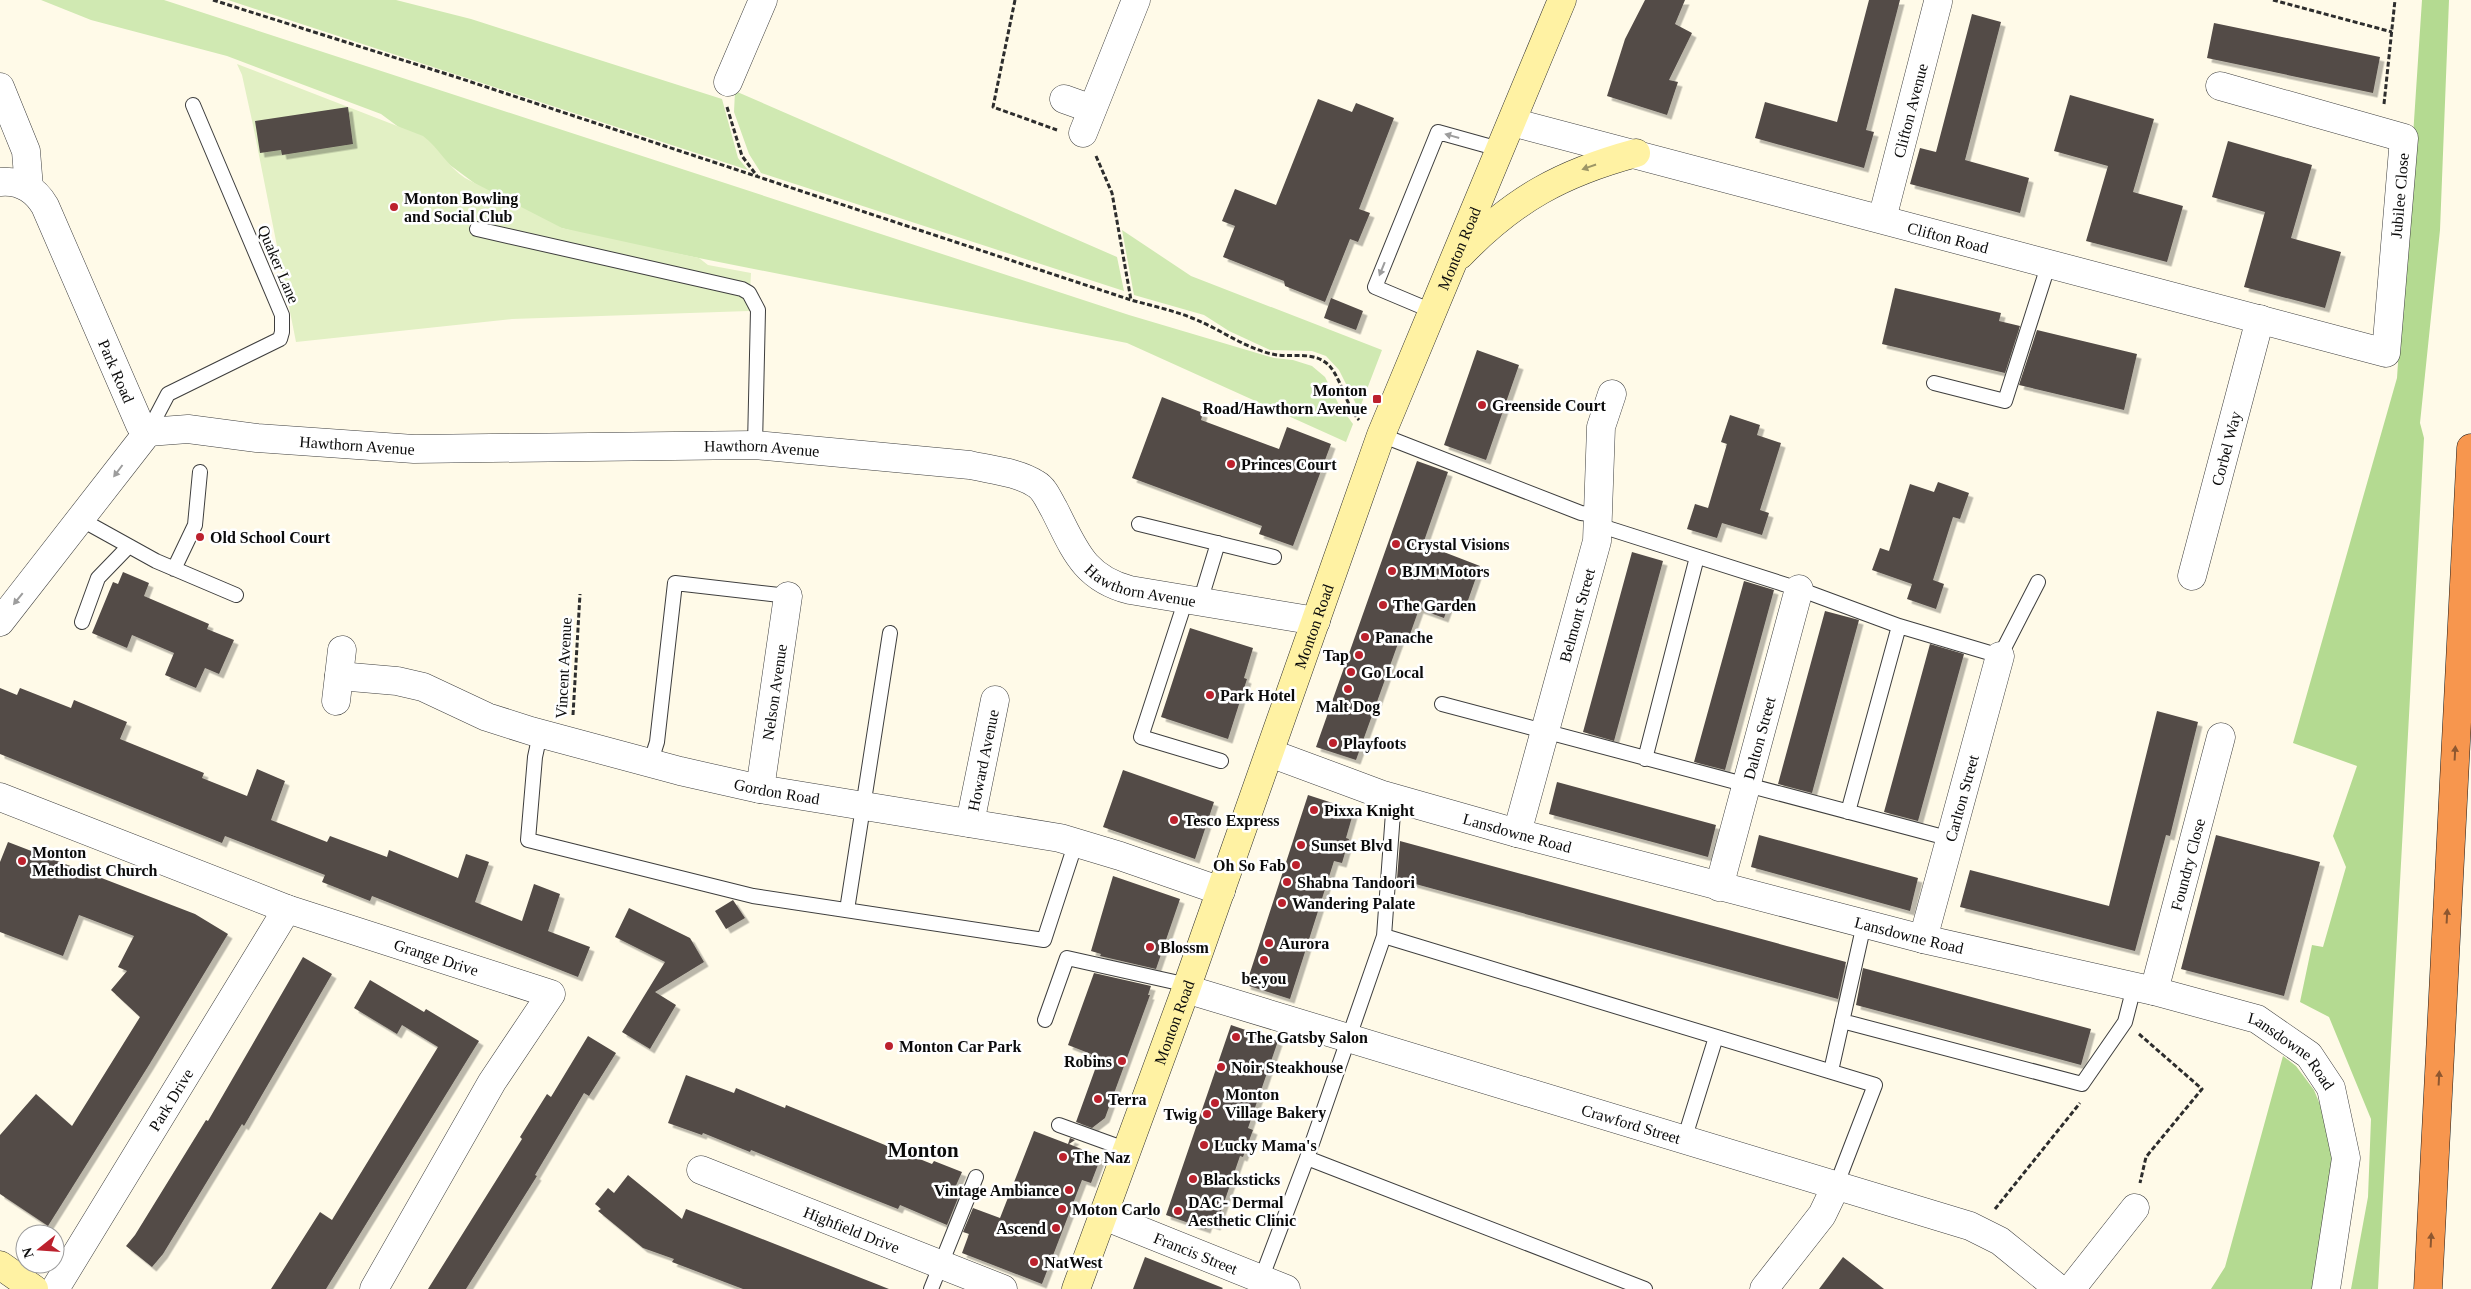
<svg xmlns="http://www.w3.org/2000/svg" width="2471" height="1289" viewBox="0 0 2471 1289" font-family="'Times New Roman',serif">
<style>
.green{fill:#d0e9b2}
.forest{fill:#b4da91}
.pitch{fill:#e2f0c4}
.building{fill:#534b47;filter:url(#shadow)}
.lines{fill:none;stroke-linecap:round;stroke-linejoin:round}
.service-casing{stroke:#3e3e3e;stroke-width:16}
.minor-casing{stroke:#3e3e3e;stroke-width:29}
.secondary-casing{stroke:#2d2d2d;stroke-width:29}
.motorway-casing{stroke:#1c1c1c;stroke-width:29}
.path{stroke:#2d2d2d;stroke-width:3;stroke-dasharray:5 2.5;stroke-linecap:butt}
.service{stroke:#fff;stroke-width:14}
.minor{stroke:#fff;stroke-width:28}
.secondary{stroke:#fff2a3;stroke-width:28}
.motorway{stroke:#f7964e;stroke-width:28}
.oneway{fill:#9d9d9d}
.oneway2{fill:#9d9666}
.oneway3{fill:#8d5730}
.poi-dot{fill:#bc212d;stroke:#fff;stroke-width:2}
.labels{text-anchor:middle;stroke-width:5;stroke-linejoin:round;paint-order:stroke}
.street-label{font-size:16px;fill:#0b0b0b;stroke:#fff}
.poi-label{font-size:16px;font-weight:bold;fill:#0b0b0b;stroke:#fff;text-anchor:start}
.district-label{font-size:21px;font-weight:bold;fill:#0b0b0b;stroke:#fff}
</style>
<defs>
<filter id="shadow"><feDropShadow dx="4.5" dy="4.5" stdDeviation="0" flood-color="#0004"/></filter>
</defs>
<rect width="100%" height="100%" fill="#fffae8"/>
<path class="green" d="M41,0H164L1129,315L1274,358L1293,360L1312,366L1325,377L1339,405L1353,424L1346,442L1127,343L603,239L520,217L381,114L227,56L91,20Z
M228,0H396L471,19L722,99L738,158L748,170Z
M735,91L1117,257L1124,291L761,173L749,154L734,112Z
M1122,230L1191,276L1382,350L1359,410L1339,370L1326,356L1312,351L1270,350L1229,331L1204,315L1134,295Z"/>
<path class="forest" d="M2422,0H2449L2440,230L2420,423L2424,438L2378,1289H2351L2368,1197L2371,1119L2329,1017L2300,1002L2312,945L2323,947L2346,867L2333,836L2357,766L2293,743L2397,378Z
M2283,1056L2296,1066L2314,1090L2328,1124L2334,1177L2312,1289H2211L2225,1267Z"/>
<path class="pitch" d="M237,64L423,136C439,148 448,167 465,178L562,228L699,258L708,265L751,273L749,311L512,319L296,342L253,125L242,75Z"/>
<path class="building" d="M1645,0H1685L1675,24L1692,33L1669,80L1678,82L1667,115L1607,96L1625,39Z
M1869,0H1900L1866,130L1874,132L1864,168L1755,138L1765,102L1837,122Z
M1972,14L2001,22L1965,160L2029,178L2020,213L1910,184L1920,148L1936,152Z
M2214,23L2380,57L2373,93L2207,58Z
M2070,95L2154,119L2133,192L2183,206L2167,262L2086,241L2108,166L2054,151Z
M1318,99L1352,112L1356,103L1394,118L1359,209L1370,213L1358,242L1350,239L1325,302L1285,286L1284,281L1223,257L1235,226L1222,221L1235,189L1276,205Z
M348,107L353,144L282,155L281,150L260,153L255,121Z
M2228,141L2312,165L2291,238L2341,252L2325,308L2244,287L2265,212L2212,197Z
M1895,288L2001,313L1999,321L2020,326L2005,373L1882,344Z
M1331,298L1363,311L1356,330L1324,318Z
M2037,330L2137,354L2124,410L2019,385Z
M1477,350L1519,365L1486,460L1444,445Z
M1162,397L1203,413L1201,420L1279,449L1287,427L1331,444L1293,546L1259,534L1262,526L1132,478Z
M1730,415L1760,425L1757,435L1781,443L1760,510L1769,513L1762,535L1722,523L1717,538L1687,529L1695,504L1708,508L1727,444L1721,442Z
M1417,461L1448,472L1423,544L1480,566L1465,609L1449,604L1444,618L1419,609L1408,640L1400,638L1356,760L1316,747Z
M1938,482L1969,493L1960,519L1953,517L1933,580L1944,584L1936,609L1907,599L1912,584L1872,570L1880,548L1889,551L1910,484L1934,492Z
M1632,552L1663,561L1614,741L1583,732Z
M123,572L149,583L144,596L209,624L207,629L234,640L219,674L205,668L196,688L165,675L174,653L132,635L127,648L92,633L113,582L118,584Z
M1744,581L1774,590L1725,770L1694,762Z
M1825,611L1859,620L1812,793L1778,784Z
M1190,628L1253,648L1244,678L1247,679L1228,739L1161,717Z
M1930,644L1964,654L1918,821L1884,812Z
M0,688L17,695L20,688L71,708L74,700L127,722L120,739L204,773L202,778L247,796L257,769L285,781L271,820L327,842L330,836L387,857L389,850L458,878L466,854L489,862L475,902L522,921L534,884L560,894L548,931L590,947L578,977L372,896L370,901L322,882L325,875L225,836L222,843L0,754Z
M2157,711L2198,722L2170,836L2166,835L2135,951L1960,907L1970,870L2109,906Z
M1123,770L1214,802L1195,859L1103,827Z
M1557,782L1716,825L1708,857L1549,814Z
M1308,795L1354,810L1346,838L1349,839L1342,863L1334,861L1290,999L1246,985Z
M1759,835L1918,878L1910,911L1751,867Z
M2216,835L2320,862L2284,996L2181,969Z
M1400,841L1846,962L1838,999L1397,879Z
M8,842L195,914L228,934L149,1065L48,1226L0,1194V1135L36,1094L72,1126L140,1017L111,990L127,971L118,967L134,936L79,915L63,956L0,932V862Z
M1113,876L1180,899L1156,969L1100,956L1101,954L1091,951Z
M733,900L745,918L726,929L715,911Z
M629,908L690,938L704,962L655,992L676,1005L650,1049L622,1032L665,962L615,937Z
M303,957L332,974L244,1126L242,1124L163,1254L152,1267L126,1246L135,1235L206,1120L208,1121Z
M1863,968L2091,1029L2081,1065L1856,1005Z
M1094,973L1151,986L1148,995H1150L1105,1118L1092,1128L1076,1122L1097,1064L1088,1061L1091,1054L1068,1045Z
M370,980L424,1012L426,1009L479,1041L326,1289H271L320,1212L332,1220L438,1047L402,1025L397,1034L354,1008Z
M1231,1025L1278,1041L1248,1128L1253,1130L1243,1157L1240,1156L1216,1226L1208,1223L1206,1229L1166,1215Z
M588,1036L616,1053L589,1096L584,1093L535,1175L537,1176L466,1289H428L522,1139L520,1137L547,1094L551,1097Z
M686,1075L734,1093L736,1088L785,1108L786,1105L932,1164L934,1161L962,1172L954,1190L960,1193L947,1225L900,1205L898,1209L850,1190L751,1150L750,1152L703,1133L702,1135L668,1123Z
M1034,1131L1068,1144L1070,1138L1075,1140L1069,1144L1101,1157L1091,1183L1082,1180L1042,1284L962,1253L969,1234L963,1232L973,1208L1000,1218Z
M628,1175L682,1219L686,1209L889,1289H743L672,1262L674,1259L643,1248L598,1211L601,1209L595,1204L608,1188L614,1193Z
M1145,1257L1223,1288L1222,1289H1133Z
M1843,1257L1884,1289H1819Z"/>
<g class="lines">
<g class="service-casing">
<path id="service" d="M477,229L742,289L749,293L758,310L755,445
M1432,311L1375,287L1438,132L1499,149
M1934,383L2005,401L2049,263
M148,432L168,394L280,339L282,332V315L193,105
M1381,435L1581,513L1598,515
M82,520L156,561L236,595
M1139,524L1274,557
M1598,525L1799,589L1899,626L2000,656L2038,582
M174,569L195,525L200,472
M1186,599L1141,737L1221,761
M1200,602L1218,543
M82,622L98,578L128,547
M1442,704L1951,839
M540,734L535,757L528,840L753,896L1044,940L1076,842
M1645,759L1697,557
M650,764L657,742L675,583L788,596
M1848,812L1899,626
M847,910L890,633
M1384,936L1394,799
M1045,1020L1067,958L1188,985
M1842,1021L2082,1084L2125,1022L2134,987
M1831,1071L1864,924
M1059,1125L1128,1150
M1684,1140L1716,1037
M1307,1158L1645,1289
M1260,1282L1307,1158L1384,936L1875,1085L1836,1186
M931,1289L976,1177"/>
</g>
<g class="minor-casing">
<g id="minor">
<path d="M728,82L763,0"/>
<path d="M0,87L26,151L29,188"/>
<path d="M1064,99L1092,109"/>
<path id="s1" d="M1512,122L2386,353L2404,138L2220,86"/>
<path d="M1083,133L1136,0"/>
<path id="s2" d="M0,182C20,180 35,189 45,206L140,425L148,432"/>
<path id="s3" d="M1882,219L1938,2"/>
<path id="s4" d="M148,432L188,429L257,438L414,449L755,445L970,465C991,470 1018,472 1036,484C1045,489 1049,501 1054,509C1074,548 1083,578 1130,590L1316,621"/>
<path id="s5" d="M2192,576L2260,319"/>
<path d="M0,622L148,432"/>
<path id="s6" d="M339,676L397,681L423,687L487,717L531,731L680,771L760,789L1060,838L1120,856L1221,891"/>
<path d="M336,701L342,650"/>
<path id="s7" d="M1270,753L1383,795L1517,833L1923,939L2154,991L2257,1019L2309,1055L2331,1088L2346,1158L2326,1289"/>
<path id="s8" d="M760,789L788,596"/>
<path id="s9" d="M0,797L287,909L551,994L492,1082L374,1289"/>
<path id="s10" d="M970,823L995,700"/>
<path id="s11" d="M1517,833L1597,541L1601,427L1612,394"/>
<path id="s12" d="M1719,887L1799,589"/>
<path id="s13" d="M1923,939L2000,656"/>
<path id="s14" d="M1186,989L1970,1226L2000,1241L2059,1289"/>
<path id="s15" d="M2154,991L2221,737"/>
<path id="s16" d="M701,1170L1003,1289"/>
<path id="s17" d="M1104,1216L1286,1289"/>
<path id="s18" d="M55,1289L287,909"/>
<path d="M1764,1289L1822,1215L1836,1186"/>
<path d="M2071,1289L2135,1208"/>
</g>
</g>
<g class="secondary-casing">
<g id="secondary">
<path d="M1460,255C1514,199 1562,173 1636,153"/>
<path d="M0,1265L34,1289"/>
<path id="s19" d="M1076,1289L1186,989L1381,435L1562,0"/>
</g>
</g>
<g class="motorway-casing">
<path id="motorway" d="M2428,1289L2471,448"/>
</g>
<path class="path" d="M213,0L456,77L1131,300C1153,306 1176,311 1197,320C1223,331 1248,350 1277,355C1293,357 1310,352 1325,362C1340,372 1345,405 1359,420
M1015,0L993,107L1057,130
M2273,0L2392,32
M2384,104L2395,0
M727,107L742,156L757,176
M1096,156L1112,193L1131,300
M573,715L580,594
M2139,1034L2202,1089L2146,1157L2140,1183
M1995,1209L2080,1103"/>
<use href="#service" class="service"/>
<use href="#minor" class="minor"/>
<use href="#secondary" class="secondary"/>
<use href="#motorway" class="motorway"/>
</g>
<defs><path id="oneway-solid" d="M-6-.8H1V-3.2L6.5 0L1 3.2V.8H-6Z" transform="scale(1.25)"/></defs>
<g class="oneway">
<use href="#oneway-solid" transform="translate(1452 136) rotate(-164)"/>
<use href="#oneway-solid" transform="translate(1382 269) rotate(112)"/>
<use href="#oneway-solid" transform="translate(118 471) rotate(127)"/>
<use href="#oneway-solid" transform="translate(18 599) rotate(129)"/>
</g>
<use class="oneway2" href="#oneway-solid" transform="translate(1589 167) rotate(161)"/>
<g class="oneway3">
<use href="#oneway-solid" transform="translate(2455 753) rotate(-87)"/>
<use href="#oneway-solid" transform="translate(2447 916) rotate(-87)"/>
<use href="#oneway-solid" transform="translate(2439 1078) rotate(-87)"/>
<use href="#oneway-solid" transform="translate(2431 1240) rotate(-87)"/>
</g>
<g class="poi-dot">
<circle cx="394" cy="207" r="5"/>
<rect x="1372" y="394" width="10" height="10" rx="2.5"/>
<circle cx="1482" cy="405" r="5"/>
<circle cx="1231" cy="464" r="5"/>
<circle cx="200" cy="537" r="5"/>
<circle cx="1396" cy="544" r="5"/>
<circle cx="1392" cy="571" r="5"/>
<circle cx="1383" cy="605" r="5"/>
<circle cx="1365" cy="637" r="5"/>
<circle cx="1359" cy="655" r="5"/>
<circle cx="1351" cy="672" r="5"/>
<circle cx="1348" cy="689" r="5"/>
<circle cx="1210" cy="695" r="5"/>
<circle cx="1333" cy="743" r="5"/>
<circle cx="1314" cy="810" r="5"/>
<circle cx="1174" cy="820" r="5"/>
<circle cx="1301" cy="845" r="5"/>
<circle cx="22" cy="861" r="5"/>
<circle cx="1296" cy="865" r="5"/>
<circle cx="1287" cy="882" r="5"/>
<circle cx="1282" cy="903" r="5"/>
<circle cx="1269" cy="943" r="5"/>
<circle cx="1150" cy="947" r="5"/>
<circle cx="1264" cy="960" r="5"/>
<circle cx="1236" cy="1037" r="5"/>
<circle cx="889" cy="1046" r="5"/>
<circle cx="1122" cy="1061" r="5"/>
<circle cx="1221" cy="1067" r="5"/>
<circle cx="1098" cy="1099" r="5"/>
<circle cx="1215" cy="1103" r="5"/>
<circle cx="1207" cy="1114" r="5"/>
<circle cx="1204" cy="1145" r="5"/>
<circle cx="1063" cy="1157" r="5"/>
<circle cx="1193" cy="1179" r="5"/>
<circle cx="1069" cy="1190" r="5"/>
<circle cx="1062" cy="1209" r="5"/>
<circle cx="1178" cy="1211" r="5"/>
<circle cx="1056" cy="1228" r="5"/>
<circle cx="1034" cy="1262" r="5"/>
</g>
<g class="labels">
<g class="street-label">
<text dy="6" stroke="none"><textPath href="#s3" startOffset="112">Clifton Avenue</textPath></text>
<text dy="6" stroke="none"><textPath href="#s1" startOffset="1062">Jubilee Close</textPath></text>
<text dy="6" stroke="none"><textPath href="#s1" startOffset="451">Clifton Road</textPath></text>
<text dy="6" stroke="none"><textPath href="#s19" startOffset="1109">Monton Road</textPath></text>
<text transform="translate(279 264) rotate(67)" y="6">Quaker Lane</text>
<text dy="6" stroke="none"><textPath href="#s2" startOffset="234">Park Road</textPath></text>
<text dy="6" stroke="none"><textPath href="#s4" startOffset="210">Hawthorn Avenue</textPath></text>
<text dy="6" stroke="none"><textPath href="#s5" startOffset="132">Corbel Way</textPath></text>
<text dy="6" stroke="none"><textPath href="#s4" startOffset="615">Hawthorn Avenue</textPath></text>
<text dy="6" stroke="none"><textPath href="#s4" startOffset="1049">Hawthorn Avenue</textPath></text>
<text dy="6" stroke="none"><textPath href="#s11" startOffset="226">Belmont Street</textPath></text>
<text dy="6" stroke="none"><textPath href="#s19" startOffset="704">Monton Road</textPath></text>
<text transform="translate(563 668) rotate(-87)" y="6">Vincent Avenue</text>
<text dy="6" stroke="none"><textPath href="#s8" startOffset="98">Nelson Avenue</textPath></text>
<text dy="6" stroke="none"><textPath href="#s12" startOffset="154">Dalton Street</textPath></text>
<text dy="6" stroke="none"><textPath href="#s10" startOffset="64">Howard Avenue</textPath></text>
<text dy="6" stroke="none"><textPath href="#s6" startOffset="455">Gordon Road</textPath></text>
<text dy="6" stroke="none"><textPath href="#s13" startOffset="146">Carlton Street</textPath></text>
<text dy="6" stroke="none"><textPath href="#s7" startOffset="260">Lansdowne Road</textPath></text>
<text dy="6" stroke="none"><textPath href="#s15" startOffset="131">Foundry Close</textPath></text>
<text dy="6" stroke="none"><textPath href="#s7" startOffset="665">Lansdowne Road</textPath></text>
<text dy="6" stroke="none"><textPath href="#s9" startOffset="465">Grange Drive</textPath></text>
<text dy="6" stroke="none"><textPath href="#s19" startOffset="284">Monton Road</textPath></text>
<text dy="6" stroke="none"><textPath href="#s7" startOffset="1070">Lansdowne Road</textPath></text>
<text dy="6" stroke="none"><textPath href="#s18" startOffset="222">Park Drive</textPath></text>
<text dy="6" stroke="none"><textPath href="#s14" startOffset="465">Crawford Street</textPath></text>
<text dy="6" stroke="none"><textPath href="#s16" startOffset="162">Highfield Drive</textPath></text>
<text dy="6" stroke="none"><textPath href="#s17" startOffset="99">Francis Street</textPath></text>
</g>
<g class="poi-label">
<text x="404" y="204">Monton Bowling<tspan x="404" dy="18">and Social Club</tspan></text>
<text x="1367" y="396" text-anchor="end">Monton<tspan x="1367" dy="18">Road/Hawthorn Avenue</tspan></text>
<text x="1492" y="411">Greenside Court</text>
<text x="1241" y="470">Princes Court</text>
<text x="210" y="543">Old School Court</text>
<text x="1406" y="550">Crystal Visions</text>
<text x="1402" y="577">BJM Motors</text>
<text x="1393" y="611">The Garden</text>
<text x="1375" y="643">Panache</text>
<text x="1349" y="661" text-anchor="end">Tap</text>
<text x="1361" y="678">Go Local</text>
<text x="1220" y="701">Park Hotel</text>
<text x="1348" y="712" text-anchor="middle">Malt Dog</text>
<text x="1343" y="749">Playfoots</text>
<text x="1324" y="816">Pixxa Knight</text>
<text x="1184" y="826">Tesco Express</text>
<text x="1311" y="851">Sunset Blvd</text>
<text x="32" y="858">Monton<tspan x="32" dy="18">Methodist Church</tspan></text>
<text x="1286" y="871" text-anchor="end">Oh So Fab</text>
<text x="1297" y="888">Shabna Tandoori</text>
<text x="1292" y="909">Wandering Palate</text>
<text x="1279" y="949">Aurora</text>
<text x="1160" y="953">Blossm</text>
<text x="1264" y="984" text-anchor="middle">be.you</text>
<text x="1246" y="1043">The Gatsby Salon</text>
<text x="899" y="1052">Monton Car Park</text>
<text x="1112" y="1067" text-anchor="end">Robins</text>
<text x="1231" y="1073">Noir Steakhouse</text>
<text x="1225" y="1100">Monton<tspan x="1225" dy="18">Village Bakery</tspan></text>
<text x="1108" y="1105">Terra</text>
<text x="1197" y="1120" text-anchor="end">Twig</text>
<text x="1214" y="1151">Lucky Mama's</text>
<text x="1073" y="1163">The Naz</text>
<text x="1203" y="1185">Blacksticks</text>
<text x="1059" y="1196" text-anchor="end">Vintage Ambiance</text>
<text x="1188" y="1208">DAC- Dermal<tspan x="1188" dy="18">Aesthetic Clinic</tspan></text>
<text x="1072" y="1215">Moton Carlo</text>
<text x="1046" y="1234" text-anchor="end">Ascend</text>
<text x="1044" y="1268">NatWest</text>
</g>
<g class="district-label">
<text x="923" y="1157">Monton</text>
</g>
</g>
<g transform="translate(40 1249) rotate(253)"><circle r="24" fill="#ffffff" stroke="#9d9d9d"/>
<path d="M0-4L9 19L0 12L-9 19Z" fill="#bc212d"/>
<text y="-8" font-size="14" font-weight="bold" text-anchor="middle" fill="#0b0b0b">N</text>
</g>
</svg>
